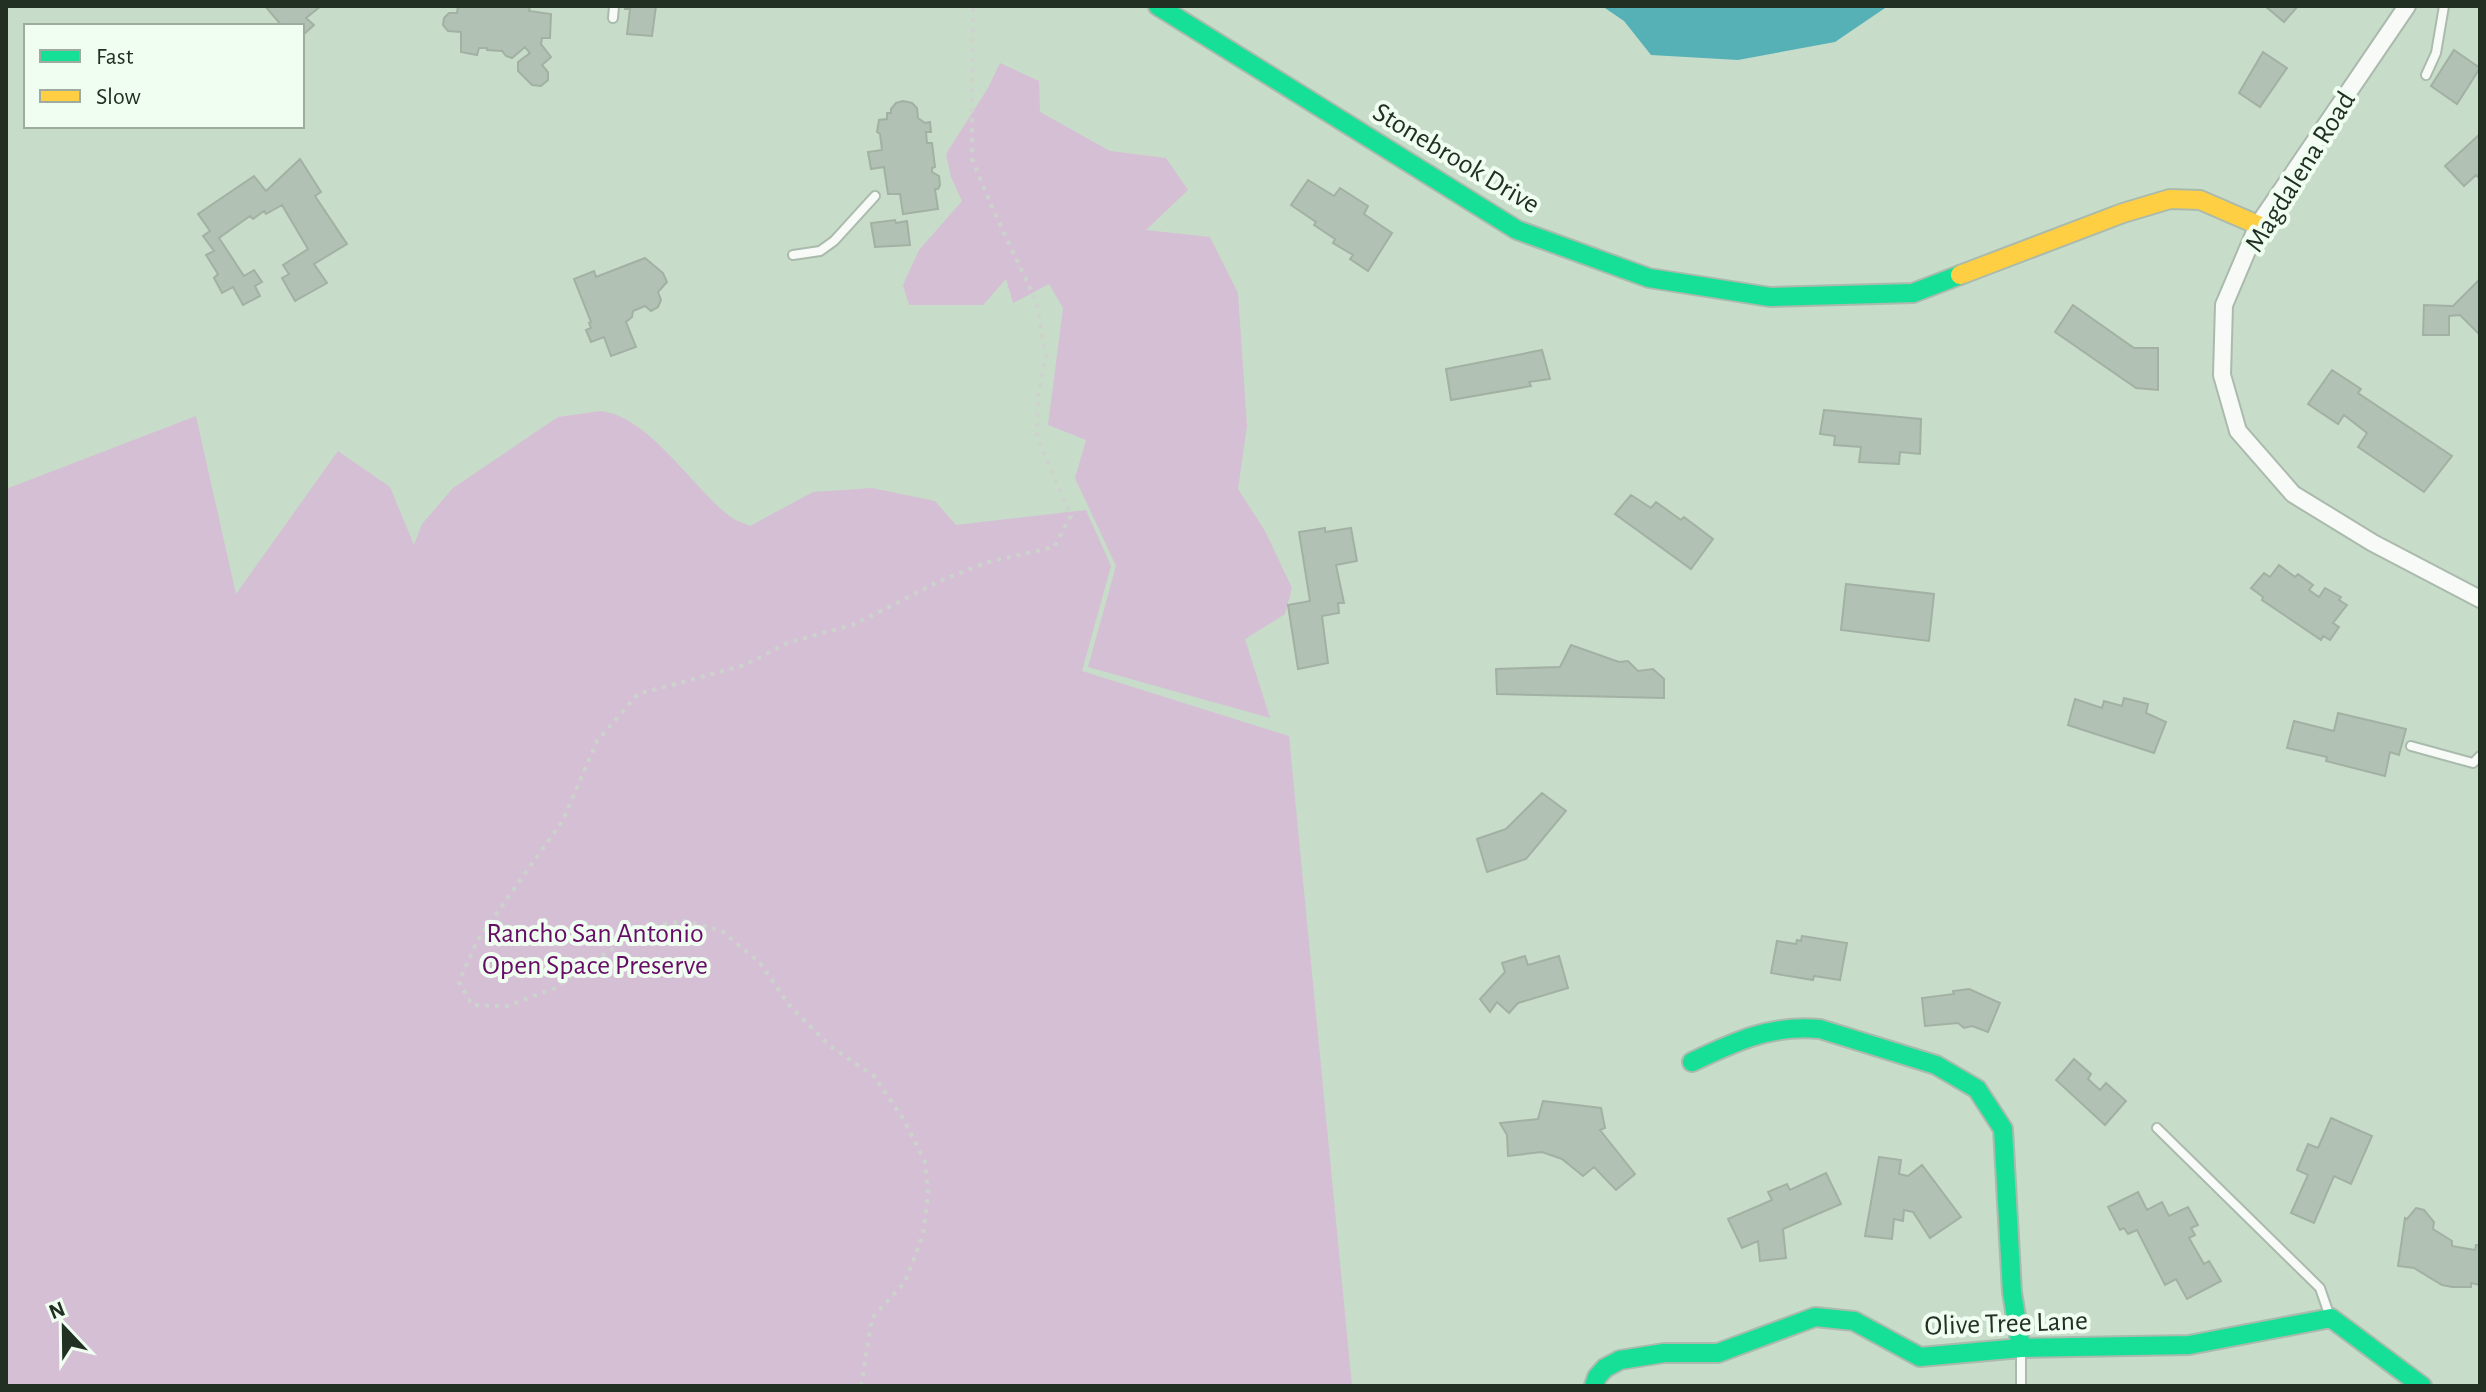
<svg xmlns="http://www.w3.org/2000/svg" width="2486" height="1392" viewBox="0 0 2486 1392" font-family="'Alegreya Sans',sans-serif">
<style>
.green{fill:#d5bfd4}
.water{fill:#56b1b6}
.building{fill:#b1c1b3;stroke:#a2b1a3;stroke-width:2}
.lines{fill:none;stroke-linecap:round;stroke-linejoin:round}
.lane-casing{stroke:#aabaac;stroke-width:12}
.street-casing{stroke:#aabaac;stroke-width:20}
.fast-casing{stroke:#aabaac;stroke-width:22}
.slow-casing{stroke:#aabaac;stroke-width:22}
.path{stroke:#ccd3cd;stroke-width:4;stroke-dasharray:4 6;stroke-linecap:butt}
.lane{stroke:#f7faf7;stroke-width:8}
.street{stroke:#f7faf7;stroke-width:16}
.fast{stroke:#16e098;stroke-width:18}
.slow{stroke:#ffcf43;stroke-width:18}
.labels{text-anchor:middle;stroke-width:8;stroke-linejoin:round;paint-order:stroke}
.street-label{font-size:28px;fill:#222f23;stroke:#f0fef1}
.park-label{font-size:28px;fill:#670c67;stroke:#f0fef1}
</style>
<rect width="100%" height="100%" fill="#c8dcca"/>
<path class="green" d="M1000,63L1039,81L1040,112L1110,151L1166,158L1188,190L1146,230L1210,237L1238,293L1247,426L1238,489L1265,531L1292,588L1285,614L1245,639L1270,718L1088,667L1116,566L1075,478L1086,440L1048,425L1063,308L1049,284L1013,303L1006,279L983,305H909L903,285L919,250L962,201L951,177L946,154L988,88Z
M601,411C649,417 691,485 728,515C734,520 743,523 750,526L813,492L872,488L935,501L956,525L1086,510L1111,566L1082,671L1289,736L1352,1386H6V489L196,416L236,594L338,451L390,487L414,545L422,524L453,488L558,417Z"/>
<path class="water" d="M1602,6H1888L1835,42L1738,60L1651,55L1624,21Z"/>
<path class="building" d="M265,6H321L306,18L314,25L303,35L302,26H282Z
M458,6H530L529,11L551,14L550,38H542L541,44L551,57L542,65L548,72V80L541,86L532,85L518,71V62L530,53L525,47L512,58L506,56L502,51L487,50V48H479L477,55L461,52V32L448,31L443,25L444,18L449,13H457Z
M625,6H656L652,36L627,34L630,9H625Z
M2265,6H2298L2284,22Z
M2454,50L2480,68L2457,104L2431,86Z
M2263,52L2287,68L2260,107L2239,93Z
M903,101L912,103L917,108L918,118L925,123L930,122L931,132H926L927,143H932L935,167L932,168V172L939,176L940,185L938,189H935L938,209L903,214L900,194H888L884,167L871,169L868,152L882,150L880,134L877,132L879,120L887,119V113H891V109L896,103Z
M2480,134V179L2476,175L2464,186L2445,166Z
M300,159L321,192L315,196L347,244L314,264L327,283L295,301L282,278L289,274L283,265L308,249L282,205L266,214L264,211L253,219L250,216L219,238L244,276L254,270L262,282L255,286L260,296L243,305L233,287L222,293L214,278L218,274L206,255L214,251L203,236L210,231L198,214L254,176L266,191Z
M1308,180L1334,196L1340,188L1368,206L1364,214L1392,233L1368,271L1350,259L1353,255L1333,243L1335,239L1314,225L1316,222L1291,205Z
M895,220L896,223L907,221L910,245L875,247L871,223Z
M645,258L663,273L667,282L658,292L661,300L658,307L651,311L645,306L633,311L632,317L626,322L636,347L611,356L604,337L591,342L586,330L591,328L589,323L591,322L574,279L594,271L596,277Z
M2480,279V335L2460,315L2449,316V335H2423L2424,305L2453,306Z
M2073,305L2134,348H2158V390L2136,388L2055,332Z
M1542,350L1550,379L1529,382L1531,386L1451,400L1446,369Z
M2332,370L2361,389L2358,393L2452,456L2424,492L2358,447L2367,433L2344,415L2338,424L2308,404Z
M1824,410L1921,419L1920,454L1900,452L1899,464L1859,462L1861,447L1834,445L1835,436L1820,434Z
M1631,495L1651,508L1656,502L1681,520L1684,517L1713,539L1691,569L1615,514Z
M1325,528V532L1351,528L1357,561L1336,565L1344,603H1338L1339,613L1322,616L1328,663L1298,669L1288,605L1310,601L1299,532Z
M2279,565L2295,577L2298,574L2313,585L2309,590L2319,597L2325,588L2341,597L2339,600L2347,605L2333,623L2339,627L2330,640L2323,636L2321,640L2262,600L2263,597L2251,588L2264,573L2270,577Z
M1846,584L1934,594L1929,641L1841,630Z
M1571,645L1619,662L1628,661L1638,671L1653,669L1664,679V698L1497,694L1496,669L1560,667Z
M2124,698L2148,704L2146,713L2166,722L2154,753L2068,725L2075,699L2102,708L2104,701L2122,706Z
M2338,713L2406,729L2399,755L2390,752L2385,776L2326,761L2327,757L2287,748L2294,721L2334,731Z
M1542,793L1566,811L1526,859L1487,872L1477,839L1506,829Z
M1802,936L1847,943L1840,980L1814,976L1813,980L1771,973L1777,941L1796,944L1797,940L1801,941Z
M1525,956L1528,965L1559,956L1568,988L1518,1003L1509,1013L1497,1002L1490,1012L1480,999L1505,972L1502,963Z
M1969,989L2000,1003L1988,1032L1972,1026L1964,1028L1958,1023L1925,1026L1922,998L1954,994L1953,991Z
M2074,1059L2091,1074L2088,1079L2100,1090L2106,1083L2126,1101L2105,1125L2056,1080Z
M1543,1101L1601,1108L1605,1128L1600,1130L1635,1174L1616,1190L1594,1167L1583,1176L1562,1159L1542,1152L1508,1156L1507,1135L1500,1123L1538,1119Z
M2331,1118L2372,1136L2351,1184L2334,1176L2314,1223L2291,1213L2308,1175L2297,1170L2308,1144L2318,1148Z
M1879,1157L1901,1160L1899,1174L1908,1176L1922,1165L1961,1217L1930,1238L1913,1212L1904,1210L1903,1221L1894,1219L1892,1239L1865,1236Z
M1826,1173L1841,1204L1783,1229L1786,1258L1760,1261L1758,1241L1742,1248L1728,1219L1772,1200L1768,1192L1787,1184L1790,1190Z
M2138,1192L2147,1210L2162,1202L2169,1216L2188,1207L2198,1225L2191,1228L2195,1235L2189,1238L2204,1264L2209,1261L2221,1281L2187,1299L2176,1279L2165,1285L2137,1230L2128,1234L2124,1228L2120,1230L2108,1207Z
M2416,1208L2424,1210L2434,1222L2433,1229L2452,1241V1246L2475,1250L2476,1245H2480V1285L2471,1283V1287H2452L2442,1285L2414,1268L2398,1266L2405,1218L2407,1219Z"/>
<g class="lines">
<g class="lane-casing">
<path id="lane" d="M613,18L614,6
M2426,75L2436,53L2444,6
M793,255L820,251L834,241L875,196
M2411,746L2473,763L2480,756
M2157,1128L2320,1288L2329,1314
M2021,1386V1349"/>
</g>
<g class="street-casing">
<path id="street" d="M2407,6L2258,225L2224,305L2222,375L2238,431L2293,494L2373,543L2480,599"/>
</g>
<g class="fast-casing">
<path id="fast" d="M1158,6L1517,230L1649,278L1770,297L1913,293L1960,275
M1692,1062C1734,1042 1772,1024 1820,1029L1936,1065L1977,1089L2003,1129L2012,1292L2021,1348
M1594,1386L1597,1377L1605,1368L1620,1360L1664,1353H1718L1815,1317L1854,1321L1920,1357L2021,1348L2189,1345L2331,1318L2422,1386"/>
</g>
<g class="slow-casing">
<path id="slow" d="M1960,275L2123,213L2170,199L2200,200L2258,225"/>
</g>
<path class="path" d="M861,1386L872,1318L905,1282L923,1235L928,1193L925,1162L904,1120L874,1076L830,1046L789,1005L760,963L722,931L685,921L651,926L598,958L555,988L507,1006L472,1005L459,982L477,941L563,820L597,741L638,694L745,665L787,643L855,624L942,580L988,562L1054,547L1071,516L1037,437L1038,395L1046,356L1036,301L991,205L972,159L973,6"/>
<use href="#lane" class="lane"/>
<use href="#street" class="street"/>
<use href="#fast" class="fast"/>
<use href="#slow" class="slow"/>
</g>
<g class="labels">
<g class="street-label">
<text transform="translate(1457 157) rotate(31)" y="10">Stonebrook Drive</text>
<text transform="translate(2299 171) rotate(-58)" y="10">Magdalena Road</text>
<text transform="translate(2006 1322) rotate(-2)" y="10">Olive Tree Lane</text>
</g>
<g class="park-label">
<text x="595" y="942">Rancho San Antonio<tspan x="595" dy="32">Open Space Preserve</tspan></text>
</g>
</g>
<rect width="2486" height="1392" fill="none" stroke="#222f23" stroke-width="16"/>
<rect x="24" y="24" width="280" height="104" fill="#f0fef1" stroke="#9eab9f" stroke-width="2"/>
<rect x="40" y="50" width="40" height="12" fill="#16e098" stroke="#9eab9f" stroke-width="2"/>
<text x="96" y="64" font-size="24" fill="#222f23">Fast</text>
<rect x="40" y="90" width="40" height="12" fill="#ffcf43" stroke="#9eab9f" stroke-width="2"/>
<text x="96" y="104" font-size="24" fill="#222f23">Slow</text>
<g transform="translate(64 1328) rotate(338)" stroke="#f0fef1" stroke-width="6" paint-order="stroke">
<path d="M0-6L14 30L0 20L-14 30Z" fill="#222f23"/>
<text y="-12" font-size="22" font-weight="bold" text-anchor="middle" fill="#222f23">N</text>
</g>
</svg>
